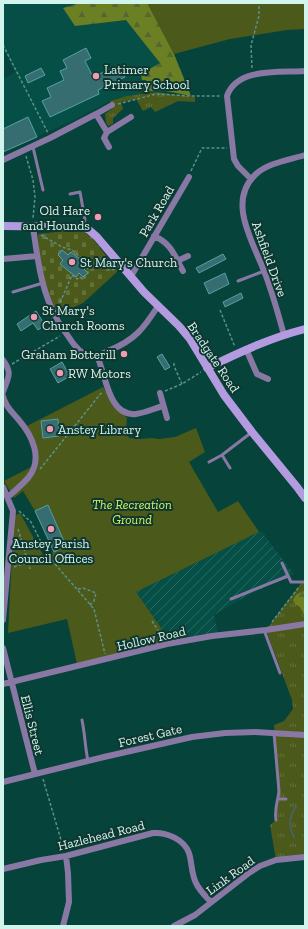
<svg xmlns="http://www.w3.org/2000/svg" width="308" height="929" viewBox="0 0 308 929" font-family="'Zilla Slab',serif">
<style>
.built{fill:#054f46}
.industrial{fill:url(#industrial-furrows)}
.grass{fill:url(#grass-tufts)}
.forest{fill:url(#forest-firs)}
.cemetery{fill:url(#cemetery-stones)}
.green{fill:#4b591a}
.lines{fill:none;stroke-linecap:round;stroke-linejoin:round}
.stream{stroke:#48625d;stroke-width:2}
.building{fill:#356d70;stroke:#57a0a5}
.path{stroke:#5e9088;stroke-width:1.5;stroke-dasharray:3 2;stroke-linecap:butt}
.lane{stroke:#8878a3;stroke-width:3}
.street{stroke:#8878a3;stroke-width:6}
.secondary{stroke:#b49bdf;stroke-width:8}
.poi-dot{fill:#f19ab3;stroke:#103630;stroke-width:1.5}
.labels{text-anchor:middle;stroke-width:4;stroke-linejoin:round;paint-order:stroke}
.poi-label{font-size:13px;fill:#d1f4ec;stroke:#103630;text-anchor:start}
.street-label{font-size:13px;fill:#d1f4ec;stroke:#103630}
.park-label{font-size:13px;font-style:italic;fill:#d2f55f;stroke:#103630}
</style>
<defs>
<pattern id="industrial-furrows" width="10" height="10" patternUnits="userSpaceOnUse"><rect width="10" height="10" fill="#054f46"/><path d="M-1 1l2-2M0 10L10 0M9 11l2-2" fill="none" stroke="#286961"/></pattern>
<pattern id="grass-tufts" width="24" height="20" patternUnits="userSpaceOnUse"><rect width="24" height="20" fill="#4b591a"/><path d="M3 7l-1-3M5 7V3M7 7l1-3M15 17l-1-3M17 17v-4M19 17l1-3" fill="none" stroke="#64713b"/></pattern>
<pattern id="forest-firs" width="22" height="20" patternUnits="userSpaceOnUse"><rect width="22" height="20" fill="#6b7f23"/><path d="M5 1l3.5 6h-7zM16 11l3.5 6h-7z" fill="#576733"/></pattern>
<pattern id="cemetery-stones" width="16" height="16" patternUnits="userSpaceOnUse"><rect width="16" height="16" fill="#4b591a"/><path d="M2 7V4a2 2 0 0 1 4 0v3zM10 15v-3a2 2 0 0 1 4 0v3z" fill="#64713b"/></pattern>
</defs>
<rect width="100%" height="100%" fill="#06433b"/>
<path class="built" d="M3,3H148L174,54L191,93L156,92L118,98L110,101L74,120L3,152V79L15,72L3,49Z"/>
<path class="industrial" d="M261,531L294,574L250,594L214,615L218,633L171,642L136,592Z"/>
<path class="grass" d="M156,92L195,97V102L178,101L155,112L151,107L143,111L136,99L121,102L123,109L113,118V124L108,126L106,122L105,114L113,108L110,101L127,96Z
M302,582H305V857L276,860L270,825L276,820L278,799L274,725L284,721L293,709L292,700L266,630Z"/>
<path class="forest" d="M80,3H148L174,54L191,96L161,90L143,92L142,87L147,86L146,80H142L141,74L160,63L126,20L75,26L63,8Z
M303,591L305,593V617L300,607L295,604L293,600L296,595Z"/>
<path class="cemetery" d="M75,230L84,232L93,239L118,271L83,303L59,314L51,308L40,270L38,234Z"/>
<path class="green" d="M147,3H305V29L287,30L230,39L174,54Z
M103,387L115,405L127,418L126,430L129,438L140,439L152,438L159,439L175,437L196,428L205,452L189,462L218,512L238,501L259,532L136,592L171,642L77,664L67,619L8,633L14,516L20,513L43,555L54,552L66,546L48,506L35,511L23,491L14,498L4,481L35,465L36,456L25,427Z"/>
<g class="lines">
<path class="stream" d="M294,837C288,824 289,819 296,806"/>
</g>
<path class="building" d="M86,48L91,58L85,61L93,77L119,65L125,77L98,90L99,94L50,117L42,101L51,97L47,88L64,80L60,71L67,68L63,60Z
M41,68L45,75L28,83L25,76Z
M28,117L37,137L3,152V129Z
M62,250L68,255L71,252L87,265L84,269L88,273L83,277L79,273L76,277L60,264L63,260L58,255Z
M223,254L226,259L199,273L196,268Z
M225,273L229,284L209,294L204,283Z
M241,293L243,298L225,307L223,302Z
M36,311L45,325L38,330L33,323L21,331L17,324Z
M162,354L170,367L165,370L157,357Z
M62,362L70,376L58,383L50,369Z
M58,419L59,436L43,438L41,421Z
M48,505L66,546L54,552L35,511Z"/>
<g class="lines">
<path class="path" d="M3,45L48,133
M252,68L251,45L259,16V3
M118,104L156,94L191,96H221
M26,156L33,180L35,197L33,218
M191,171L202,148H227
M41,235L62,247L72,250L88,264L115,270
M58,307L72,275L77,279L80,277L82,279L88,273V264
M220,310L235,347
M174,363V366L182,384
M12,364L60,336
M165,391L182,384L201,372
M40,469L102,392
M19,511L31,522L48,556L94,609L105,654
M18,529L30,569
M14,567L48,556
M78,589L83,588L96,593L94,601L90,605
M152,621L163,638
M272,622L299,587
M43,779L64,850"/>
<path class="lane" d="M33,147L43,190
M70,194L80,192L85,220L83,227
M238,281L264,271
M13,292L43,283
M222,455L230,468
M209,462L222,455L252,432
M282,563L291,582H305
M231,599L288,576
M264,630L280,673
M82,720C85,734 85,747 88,761
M274,733L279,791C278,801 274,809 276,820
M278,799H286"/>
<path class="street" d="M96,114L112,105
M109,147L104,138L107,132L131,117
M3,160L50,138L96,114L107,132
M251,179L238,166L234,159L227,96C237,67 280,73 305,71
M33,227C37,254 40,282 51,307C55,317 62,328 68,336C73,344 80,354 90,356C97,357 104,353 110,350C135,340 144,328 158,306
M154,236C172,244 174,255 183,271
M3,259L37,256
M177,261L188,256
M130,276L133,273L189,177
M284,335C278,313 272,291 264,271C253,242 227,202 255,175C267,163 289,160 305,155
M246,349L257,374L268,379
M97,356C106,374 108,417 136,414C145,413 155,408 163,406
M3,360C13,374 8,377 3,392
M160,393L167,418
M3,396C5,406 12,412 18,419C32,435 44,459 28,478C22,485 14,491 8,497
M3,487L13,511L3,620
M3,648L35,774
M3,684L167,644L212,636L266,630L305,624
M3,782L104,757L192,737L225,733L255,732L305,735
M3,869L41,860L66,856L153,833C166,832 184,839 189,853C192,862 191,873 196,883C199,890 206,897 211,902
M63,926L69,902L68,873L66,856
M174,926L195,915L249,873L260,866L276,860L305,857"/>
<path class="secondary" d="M3,226L83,227L89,230L97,237L144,292L179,326L190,339L224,395L252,432L297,487L305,498
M207,368C240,352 270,338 305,329"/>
</g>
<g class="poi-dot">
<circle cx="96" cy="76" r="4"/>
<circle cx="98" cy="217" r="4"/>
<circle cx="72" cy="262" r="4"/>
<circle cx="34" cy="317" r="4"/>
<circle cx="124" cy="354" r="4"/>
<circle cx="60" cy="373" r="4"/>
<circle cx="50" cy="429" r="4"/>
<circle cx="51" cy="529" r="4"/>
</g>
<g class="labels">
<g class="poi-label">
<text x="104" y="74">Latimer<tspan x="104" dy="15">Primary School</tspan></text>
<text x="90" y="215" text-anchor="end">Old Hare<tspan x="90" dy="15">and Hounds</tspan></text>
<text x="80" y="267">St Mary's Church</text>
<text x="42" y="315">St Mary's<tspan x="42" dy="15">Church Rooms</tspan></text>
<text x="116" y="359" text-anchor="end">Graham Botterill</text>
<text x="68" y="378">RW Motors</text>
<text x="58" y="434">Anstey Library</text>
<text x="51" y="548" text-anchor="middle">Anstey Parish<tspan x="51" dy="15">Council Offices</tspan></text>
</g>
<g class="street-label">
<text transform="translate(156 211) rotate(-60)" y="5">Park Road</text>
<text transform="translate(270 259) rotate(70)" y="5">Ashfield Drive</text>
<text transform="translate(214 357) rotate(56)" y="5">Bradgate Road</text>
<text transform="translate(151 638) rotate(-13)" y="5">Hollow Road</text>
<text transform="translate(33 725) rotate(76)" y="5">Ellis Street</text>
<text transform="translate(150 735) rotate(-13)" y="5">Forest Gate</text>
<text transform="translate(101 835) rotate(-14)" y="5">Hazlehead Road</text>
<text transform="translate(230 875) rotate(-36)" y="5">Link Road</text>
</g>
<g class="park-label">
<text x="132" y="509">The Recreation<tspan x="132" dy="15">Ground</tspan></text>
</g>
</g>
<rect width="308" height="929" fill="none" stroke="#d1f4ec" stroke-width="8"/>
</svg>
